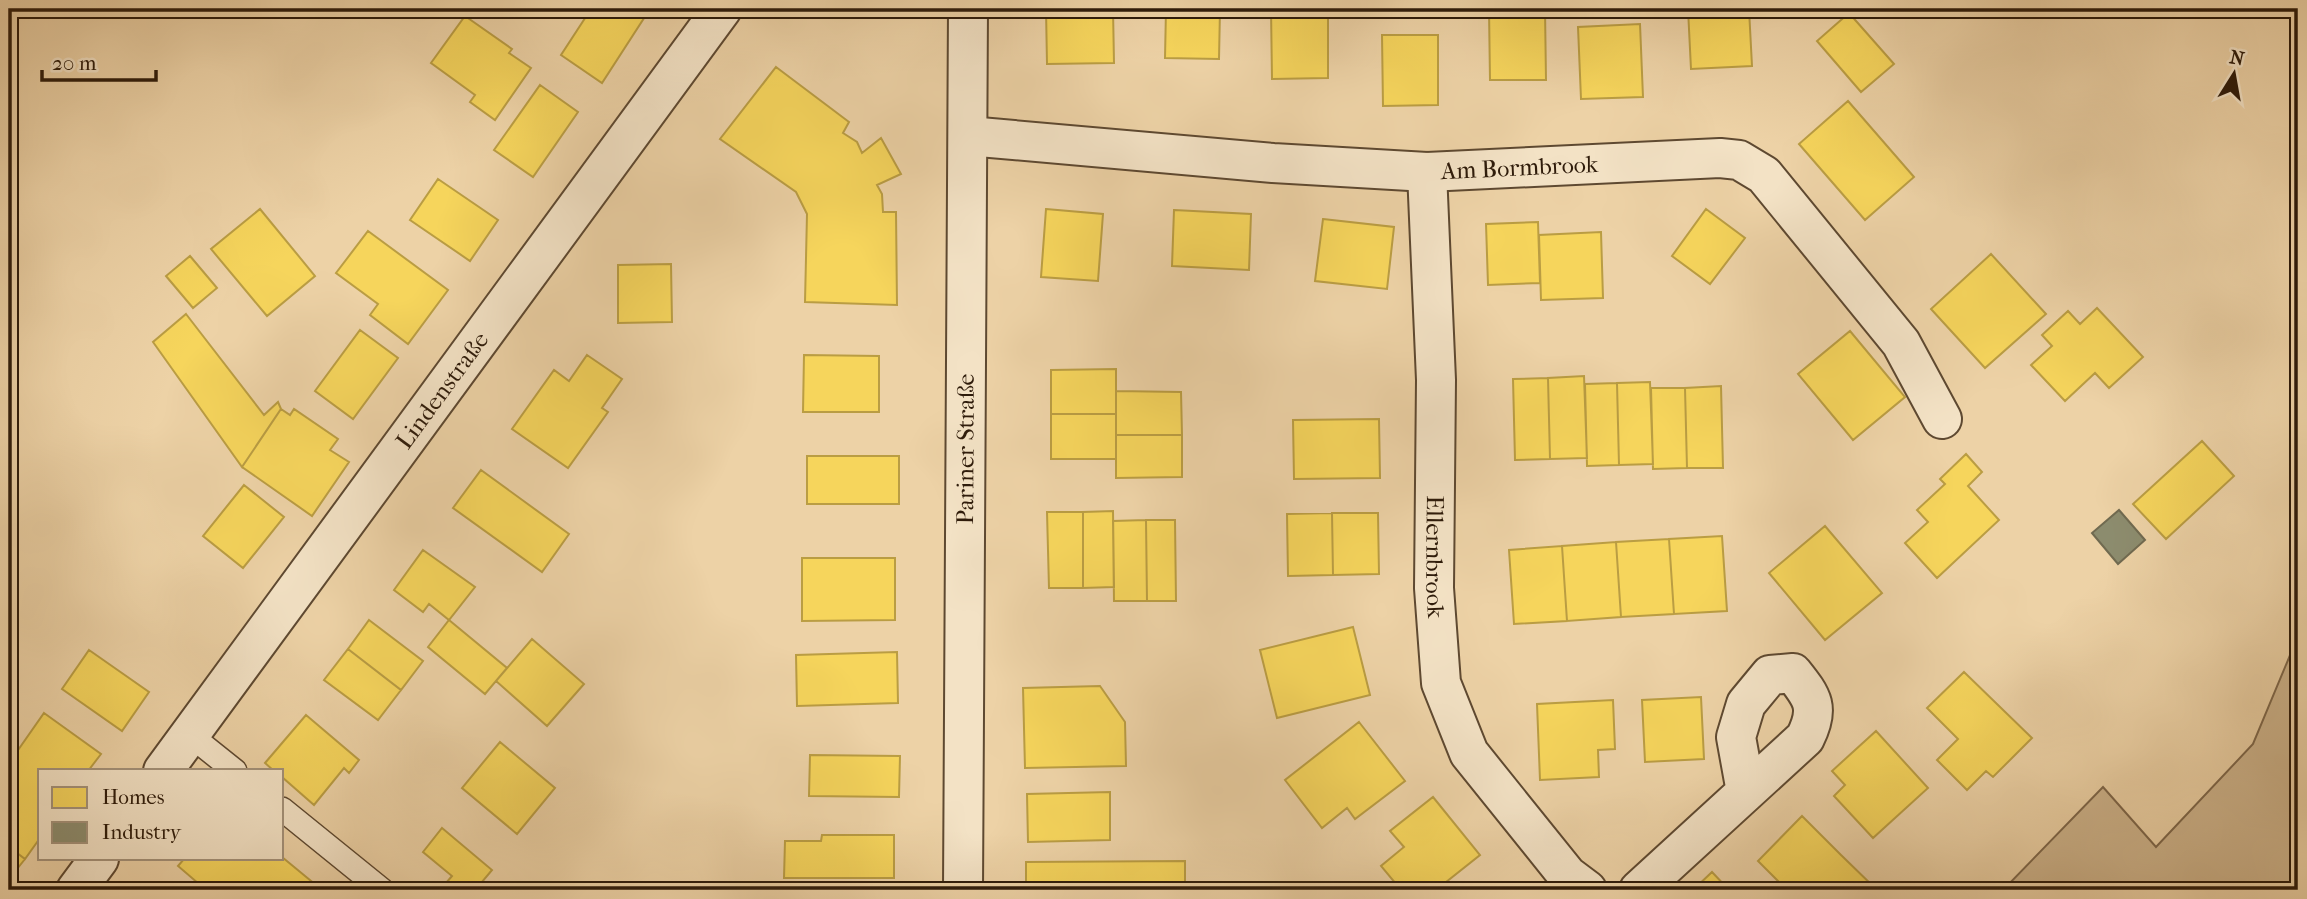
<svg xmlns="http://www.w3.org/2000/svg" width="2307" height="899" viewBox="0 0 2307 899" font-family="'IM FELL French Canon',serif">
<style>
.green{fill:#cdb38b;stroke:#7e674a;stroke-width:2}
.homes{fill:#f6d55c;stroke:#ba9d43;stroke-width:2}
.industry{fill:#8c8c6e;stroke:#706a50;stroke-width:2}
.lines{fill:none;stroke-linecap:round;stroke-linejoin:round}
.service-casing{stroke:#5e4931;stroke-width:26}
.minor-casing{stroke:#5e4931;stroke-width:42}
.tertiary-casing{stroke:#5e4931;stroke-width:42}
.service{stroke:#f3e2c5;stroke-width:23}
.minor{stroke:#f3e2c5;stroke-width:38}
.tertiary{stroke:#f3e2c5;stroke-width:38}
.labels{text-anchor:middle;stroke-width:7;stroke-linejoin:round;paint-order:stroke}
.street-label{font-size:24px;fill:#2e1b0a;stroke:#f3e2c5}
</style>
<rect width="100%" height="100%" fill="#edd2a6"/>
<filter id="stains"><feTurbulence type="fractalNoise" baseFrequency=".00286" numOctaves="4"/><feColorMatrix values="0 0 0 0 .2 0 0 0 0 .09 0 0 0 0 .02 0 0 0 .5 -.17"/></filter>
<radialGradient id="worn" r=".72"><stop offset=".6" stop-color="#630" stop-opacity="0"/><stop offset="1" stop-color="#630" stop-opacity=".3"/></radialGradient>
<path class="green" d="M2298,636V890H2003L2103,787L2156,847L2253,744Z"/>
<path class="homes" d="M591,9H636L646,15L602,83L561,55Z
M1046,9H1113L1114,63L1047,64Z
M1166,9H1220L1219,59L1165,58Z
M1271,9H1328V78L1272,79Z
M1489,9H1545L1546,80H1490Z
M1688,9H1749L1752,66L1691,69Z
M1849,13L1894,64L1861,92L1817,41Z
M465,16L512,49L509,53L531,68L495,120L470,102L475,95L431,63Z
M1640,24L1643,97L1581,99L1578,27Z
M1382,35H1438V105L1383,106Z
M776,67L849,122L843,133L857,142L862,153L881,138L901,174L877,185L882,194L883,212H896L897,305L805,302L807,214L796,192L720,139Z
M540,85L578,112L533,177L494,150Z
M1848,101L1914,177L1865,220L1799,144Z
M438,179L498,220L470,261L410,220Z
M260,209L315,276L267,316L211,249Z
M1046,209L1103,214L1098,281L1041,277Z
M1706,209L1745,238L1710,284L1672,256Z
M1174,210L1251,214L1249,270L1172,266Z
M1323,219L1394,227L1387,289L1315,281Z
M1538,222L1540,283L1488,285L1486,224Z
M368,231L448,290L408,344L370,315L378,304L336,273Z
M1601,232L1603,298L1541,300L1539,235Z
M1991,254L2046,314L1985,368L1931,309Z
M190,256L217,288L193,308L166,276Z
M671,264L672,322L618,323V265Z
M2097,308L2143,357L2109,388L2095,373L2065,401L2031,365L2052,346L2042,335L2068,311L2080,324Z
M186,314L264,415L278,402L281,409L242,467L153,342Z
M360,330L398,358L353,419L315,391Z
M1850,331L1905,397L1853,440L1798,374Z
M587,355L622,379L602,408L608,412L568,468L512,429L554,370L569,381Z
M804,355L879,356V412H803Z
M1116,369V414H1051V370Z
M1584,376L1587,458L1550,459L1548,378Z
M1548,378L1550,459L1515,460L1513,379Z
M1650,382L1653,464L1619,465L1617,383Z
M1617,383L1619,465L1587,466L1585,384Z
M1721,386L1723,468H1687L1685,388Z
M1651,388H1685L1687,468L1653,469Z
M1116,391L1181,392L1182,435H1116Z
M281,409L290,415L294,409L338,439L330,450L349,462L312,516L242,467Z
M1051,414H1116V459H1051Z
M1379,419L1380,478L1294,479L1293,420Z
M1116,435H1182V477L1116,478Z
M2202,441L2234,476L2166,539L2133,504Z
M1966,454L1982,472L1968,486L1999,520L1937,578L1905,543L1928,522L1917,510L1945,484L1940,479Z
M807,456H899V504H807Z
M481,470L569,534L542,572L453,508Z
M244,485L284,517L243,568L203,536Z
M1113,511L1114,587L1083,588V512Z
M1047,512H1083V588H1049Z
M1332,513L1333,575L1288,576L1287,514Z
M1332,513H1378L1379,574L1333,575Z
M1146,520L1147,601H1114L1113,521Z
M1146,520H1175L1176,601H1147Z
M1825,526L1882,593L1825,640L1769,573Z
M1722,536L1727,611L1674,614L1669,539Z
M1669,539L1674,614L1621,617L1616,542Z
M1616,542L1621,617L1567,621L1562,546Z
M1562,546L1567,621L1514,624L1509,550Z
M423,550L475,587L449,620L429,604L423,612L394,590Z
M802,558H895V620L802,621Z
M369,620L423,661L401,690L348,649Z
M449,620L507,668L485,694L428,647Z
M1353,627L1370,695L1277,718L1260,650Z
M532,639L584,684L547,726L496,681Z
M348,649L401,690L378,720L324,680Z
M89,650L149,692L122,731L62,689Z
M897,652L898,703L797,706L796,655Z
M1964,672L2032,738L1993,777L1986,771L1967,790L1937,760L1958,739L1927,708Z
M1100,686L1125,722L1126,766L1025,768L1023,688Z
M1701,697L1704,759L1645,762L1642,700Z
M1613,700L1615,749L1598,750L1599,777L1540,780L1537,704Z
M44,713L101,754L88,771H40V838L25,859L9,847V763Z
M306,715L359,760L349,773L344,768L314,805L282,777V771H274L265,763Z
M1359,722L1405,781L1355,819L1347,808L1322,828L1285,780Z
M1876,731L1928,788L1873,838L1834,796L1845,785L1832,771Z
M500,742L555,788L517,834L462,788Z
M810,755L900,756L899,797L809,796Z
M1110,792V840L1028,842L1027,794Z
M1433,797L1480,855L1436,890H1401L1381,866L1404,847L1390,831Z
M1802,816L1841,855L1877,890H1787L1758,861Z
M442,828L492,870L481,883L490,890H440L452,876L423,852Z
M822,835H894V878H784L785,841H821Z
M9,847L25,859L9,879Z
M282,857L322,890H206L178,866L184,859H282Z
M1185,861V890H1026V862Z
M1712,872L1729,890H1693Z"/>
<path class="industry" d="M2119,510L2145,540L2118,564L2092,533Z"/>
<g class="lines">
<g class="service-casing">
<path id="service" d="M190,735L235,771
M282,809L382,890"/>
</g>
<g class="minor-casing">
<g id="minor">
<path id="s1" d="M968,136L1273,163L1427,172L1720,158L1739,160L1764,175L1901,343L1942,419"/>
<path id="s2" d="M1427,172L1436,380L1434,588L1441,683L1469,753L1567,875L1587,890"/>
<path d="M1639,890L1805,738C1820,708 1813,698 1793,673L1770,675L1746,704L1736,737L1746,792"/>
</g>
</g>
<g class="tertiary-casing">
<g id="tertiary">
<path id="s3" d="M163,771L722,9"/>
<path d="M76,890L99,859"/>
<path id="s4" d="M963,890L968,9"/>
</g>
</g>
<use href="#service" class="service"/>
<use href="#minor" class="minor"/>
<use href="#tertiary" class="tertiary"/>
</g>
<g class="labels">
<g class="street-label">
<text dy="8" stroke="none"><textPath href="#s1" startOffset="553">Am Bormbrook</textPath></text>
<text dy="8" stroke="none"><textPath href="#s3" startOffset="472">Lindenstraße</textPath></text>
<text dy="8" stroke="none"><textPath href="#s4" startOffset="441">Pariner Straße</textPath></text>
<text dy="8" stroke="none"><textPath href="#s2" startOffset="385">Ellernbrook</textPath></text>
</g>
</g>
<rect width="2307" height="899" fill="none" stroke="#edd2a6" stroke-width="35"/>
<rect x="10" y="10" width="2286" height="878" fill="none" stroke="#2e1b0a" stroke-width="3.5"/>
<rect x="18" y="18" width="2272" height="864" fill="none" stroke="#2e1b0a" stroke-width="2"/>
<rect x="38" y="769" width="245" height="91" fill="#f3e2c5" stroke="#a4927a" stroke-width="2"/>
<rect x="52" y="787" width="35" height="21" fill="#f6d55c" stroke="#a4927a" stroke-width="2"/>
<text x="102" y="804" font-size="21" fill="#2e1b0a">Homes</text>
<rect x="52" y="822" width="35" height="21" fill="#8c8c6e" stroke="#a4927a" stroke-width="2"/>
<text x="102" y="839" font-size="21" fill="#2e1b0a">Industry</text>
<g transform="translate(2234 74) rotate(11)" stroke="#f3e2c5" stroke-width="5" paint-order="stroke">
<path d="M0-5L12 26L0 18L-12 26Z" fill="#2e1b0a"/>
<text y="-10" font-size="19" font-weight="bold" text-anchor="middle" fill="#2e1b0a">N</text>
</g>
<path d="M42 70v10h114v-10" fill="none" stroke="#2e1b0a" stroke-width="3.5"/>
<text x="52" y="70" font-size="21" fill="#2e1b0a" stroke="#f3e2c5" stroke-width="5" paint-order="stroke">20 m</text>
<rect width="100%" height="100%" filter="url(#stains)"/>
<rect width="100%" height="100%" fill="url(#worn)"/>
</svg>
